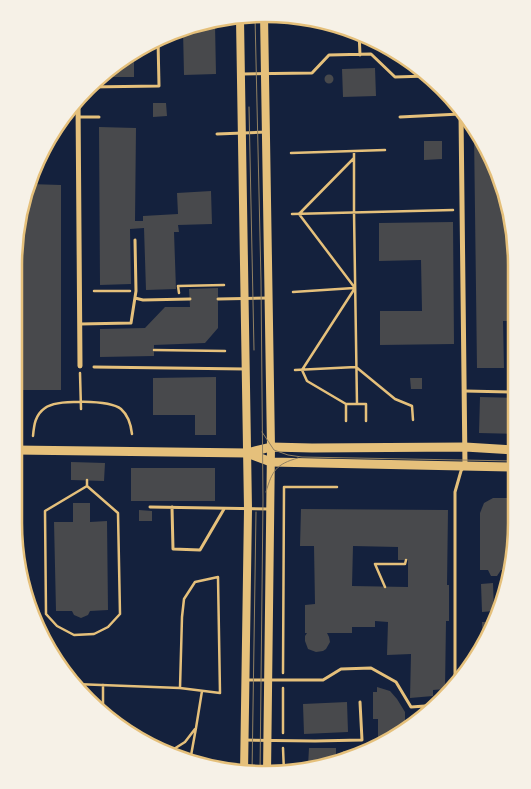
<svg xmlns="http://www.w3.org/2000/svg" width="531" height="789" viewBox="0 0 531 789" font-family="'Exo 2',sans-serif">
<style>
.building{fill:#48494c;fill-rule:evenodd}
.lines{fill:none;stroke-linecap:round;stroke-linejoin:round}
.path{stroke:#e5c07b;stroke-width:2.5}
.service{stroke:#e5c07b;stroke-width:3}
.minor{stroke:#e5c07b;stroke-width:5}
.tertiary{stroke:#e5c07b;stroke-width:8}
.secondary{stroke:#e5c07b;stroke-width:9}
.tram{stroke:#918062;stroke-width:1}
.rim{fill:none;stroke:#e5c07b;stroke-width:2.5}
</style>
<rect width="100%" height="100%" fill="#14213d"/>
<path class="building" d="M215,24L216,74L184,75L183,30Z
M134,56V77H103Z
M375,68L376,96L343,97L342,69Z
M324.5 79a4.5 4.5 0 1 1 9 0a4.5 4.5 0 1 1-9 0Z
M153,103H166L167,116L153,117Z
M99,127L136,128L135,221H143V216L178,214L177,193L211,191L212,224L178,225L179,232H174L176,289L146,290L144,228L130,229L131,284L100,285Z
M474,132L498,169L509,227L510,321H503L504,368H477Z
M424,141H442V159L424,160Z
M29,184L61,185V390H16L19,217Z
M453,222L454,344L380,345V311H422L421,260L379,261V223Z
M218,288V328L205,343L154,345V356L100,357V329L145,328L165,307H190L189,289Z
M216,377V435H195V415H153V378Z
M410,378H422V389H411Z
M480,397L515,398V434L479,433Z
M71,462L105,463L104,481L71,480Z
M131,468H215V501H131Z
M493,498H514L513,535H509V570H501L497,576H491L488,570H480V513L484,503Z
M73,503H90V522L107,521L108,610L90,611L88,615L81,618L74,615L72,611H56L54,522H73Z
M301,509L448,510L447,585H449V621H446L445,689L433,690V696L410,698L411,654L387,655L388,622L375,621V627H352V633H327L329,637L330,642L326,649L323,651L316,652L308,649L305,641V636L307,633H305V605L315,604L314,546H300ZM353,546L398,547V560H408V587L352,586Z
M139,510L152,511V521H139Z
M493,583L494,611L482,612L481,584Z
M482,622H496L491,635L483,647Z
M377,687L390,691L397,699L405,712V731L391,742L378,747V719H373V692H377Z
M347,702L348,732L304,734L303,704Z
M377,746V747L352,756L351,749Z
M309,748H336V762L325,767L308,766Z"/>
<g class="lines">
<path class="path" d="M354,151V212L357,404
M291,153L385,150
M292,214L453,210
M94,291H130
M293,292L354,288
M179,293L178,286L224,285
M154,350L225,351
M295,370L356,367L395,399L412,406L413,420
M80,373L81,409
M346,404L307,381L302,370L355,288L299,214L354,158
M346,421V404H366V421
M33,436C34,425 35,415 45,408C57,399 110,400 121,409C129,416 131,425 132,434
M87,480V486L45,511L46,614L57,626L74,635L94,634L108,627L120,614L118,513L87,486
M385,587L375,564H405L406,560
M283,673L284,487H337
M75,684L180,688L220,693L218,577L195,582L184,599L182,617L180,688
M103,714V685
M283,733V688
M283,748L284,772
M166,754L185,742L195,729
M190,761L196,728L202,691"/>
<path class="service" d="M359,32L360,55
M242,74L312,73L329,55L371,54L395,77L427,76
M89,87L159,86L158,40
M78,117H99
M400,117L460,114
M217,134L266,132
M135,298L143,300L190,299
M218,299L268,298
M80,324L131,323L136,291L135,240
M94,367L245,369
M465,391L515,392
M512,392V331
M150,507L269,509
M172,507L173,549L200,550L224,509
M246,680H323L341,669L371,668L396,682L411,707L439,705
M455,686V492L461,471L463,468
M245,740L315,741L362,740L360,702
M344,760V753"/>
<path class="minor" d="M78,101L80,366
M461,114L465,466"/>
<path class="tertiary" d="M264,14L271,447L267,773
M240,19L248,509L244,774"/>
<path class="secondary" d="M15,450L247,453L271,447L312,448L465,447L514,450
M247,453L271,462L514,467"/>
<path class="tram" d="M255,16L261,281L263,500L260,774
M249,107L254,350
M262,432L274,450L288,455L302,457L514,461
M266,492C272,471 276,464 298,458
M252,774L256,512"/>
</g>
<path d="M0 0H531V789H0ZM265 22H265A243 243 0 0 1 508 265V523A243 243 0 0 1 265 766H265A243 243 0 0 1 22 523V265A243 243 0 0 1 265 22Z" fill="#f6f1e7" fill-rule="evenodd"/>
<path class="rim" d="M265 22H265A243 243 0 0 1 508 265V523A243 243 0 0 1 265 766H265A243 243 0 0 1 22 523V265A243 243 0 0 1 265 22Z"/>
</svg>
